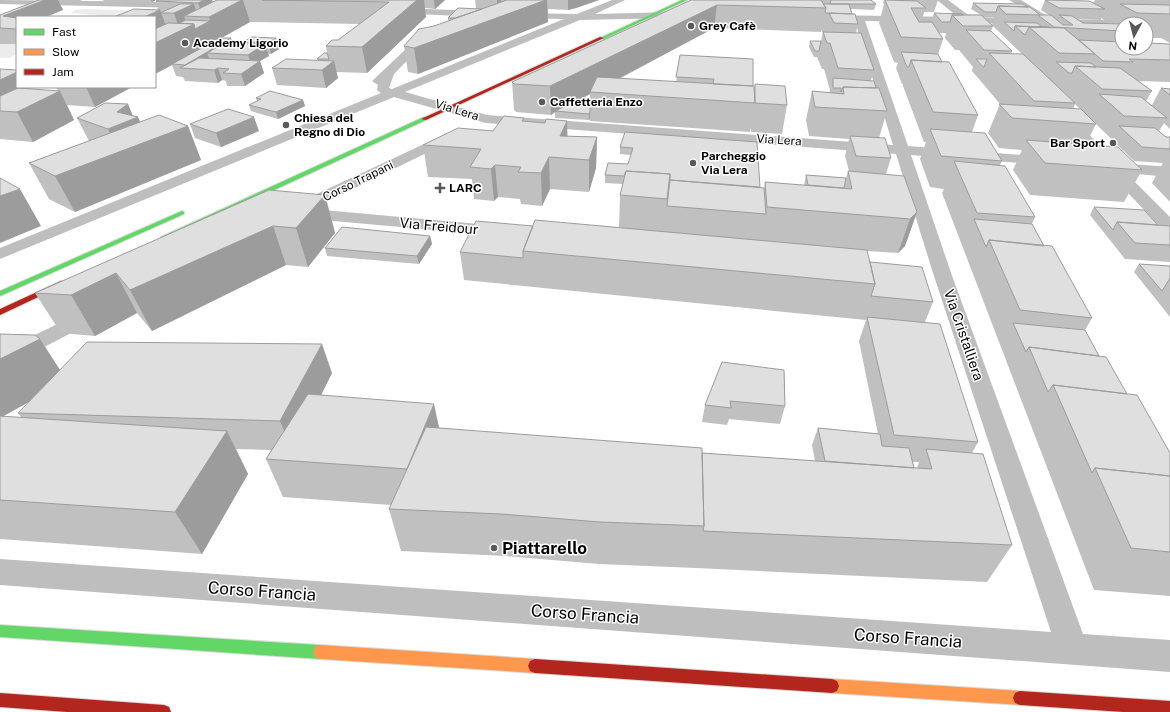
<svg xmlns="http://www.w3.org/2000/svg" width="1170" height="712" viewBox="0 0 1170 712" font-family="'Public Sans',sans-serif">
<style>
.green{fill:#ececec}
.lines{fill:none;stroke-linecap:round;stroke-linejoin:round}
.fast-casing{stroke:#dbdbdb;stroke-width:2}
.slow-casing{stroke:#dbdbdb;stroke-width:2}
.jam-casing{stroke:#dbdbdb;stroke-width:2}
.street{fill:#bebebe;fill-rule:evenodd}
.fast{fill:#63d668;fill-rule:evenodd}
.slow{fill:#ff974d;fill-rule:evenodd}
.jam{fill:#b3261e;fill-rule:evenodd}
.wall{fill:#c0c0c0;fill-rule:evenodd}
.shaded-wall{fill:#9c9c9c}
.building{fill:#dfdfdf;stroke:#9c9c9c}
.poi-dot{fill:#595959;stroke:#fff;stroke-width:1.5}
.labels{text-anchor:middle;stroke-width:3;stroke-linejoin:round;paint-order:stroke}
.far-poi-label{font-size:12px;font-weight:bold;fill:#000;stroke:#fff;text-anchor:start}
.far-street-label{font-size:12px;fill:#000;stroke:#fff}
.street-label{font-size:14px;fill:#000;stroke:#fff}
.near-poi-label{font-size:17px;font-weight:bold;fill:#000;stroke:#fff;text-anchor:start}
.near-street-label{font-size:17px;fill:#000;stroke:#fff}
</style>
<rect width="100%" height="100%" fill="#fff"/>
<path class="green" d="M86,9L151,11L112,17L71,13L75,10Z
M0,44H17V54L9,58H0Z"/>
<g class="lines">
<g class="fast-casing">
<path id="fast" d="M682,0H687L604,39L600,38Z
M424,117L427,119L426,120L168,239H162L161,237Z
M182,211L184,212V214L0,296V291Z
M0,625L320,645L325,647L327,652L325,657L320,659L0,637Z"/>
</g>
<g class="slow-casing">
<path id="slow" d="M320,645L535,659L540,661L542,666L540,671L535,673L320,659L315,657L313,652L315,647Z
M832,679L1020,691L1025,693L1027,698L1025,703L1020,705L832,693L827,691L825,686L827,681Z"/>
</g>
<g class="jam-casing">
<path id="jam" d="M600,37L604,38L426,120L421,119Z
M61,281H64L68,283L0,315V309Z
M535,659L832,679L837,681L839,686L837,691L832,693L535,673L530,671L528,666L530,661Z
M1020,691L1170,701V712H1123L1020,705L1015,703L1013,698L1015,693Z
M0,693L164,705L169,707L171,712H67L0,707Z"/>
</g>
<path class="street" d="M0,0L187,2L192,5L187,8L0,4Z
M612,0H625L595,14L673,12L678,15L673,18L580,20L405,92L487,115L893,145L855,21L825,20L822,19L820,17L822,15L958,17L937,0H948L971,17L1039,18L1009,0H1021L1052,19L1170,21V27L1146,26V24H1122V26L975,23L971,25L966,23L865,21L908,146L1047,157L1052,158L1054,161L1052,164L1047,165L911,155L951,273L1083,634L1170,640V672L0,585V559L1051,632L933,273L896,154L486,123L394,97L0,259V248L381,93L377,90L378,85L372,81L423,33H431L432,35L394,74L389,88L392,89L564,19L517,18L512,15L514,13L577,14Z
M395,8L483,11L488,14L483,17L392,13L390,11Z
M1067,116L1072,117L1117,163L1170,167V177L1126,173L1170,217V232L1164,231L1062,123L1060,120L1062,117Z
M450,132L455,133L457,136L455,139L312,209L501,226L507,227L510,231L507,235L501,236L300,218L294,217L291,209L293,205Z
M87,311L94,313L97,317L94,321L8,366L0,368V352L80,313Z"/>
<use href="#fast" class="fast"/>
<use href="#slow" class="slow"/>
<use href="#jam" class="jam"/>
</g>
<path class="wall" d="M39,0H82L80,1H59L63,10L17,17V44H0V15Z
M103,0H156L152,2H104Z
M159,0H212L213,2L217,0H445L435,9L425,8L426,17L367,73L336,72L338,78L326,88L277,85L272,68L318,60L317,59L327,53L326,46L338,40L359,24L250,22L222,38H231L233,43H244L243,42L276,38L279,49L271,54H268L269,56L260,61L264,73L245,86H227L226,81L222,80L218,83L185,81L183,77L176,76L172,65L155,74L158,10L157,8H158L156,1Z
M475,0H599L576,8L568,10L548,9V22L418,74L408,72L404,46L434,26L448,21V18L476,9Z
M691,0H871L876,4L874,10L851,9L852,14L858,24L856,33L874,70L871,80L876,88L887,111L879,138L891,158L886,174L917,212L905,246L898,253L867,251L870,262L933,302L925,322L978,442L972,453L1012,545L987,582L696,568L599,564L506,556L401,551L389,509L391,505L283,497L266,459L271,450L236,449L248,474L202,554L0,539V334L40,339L60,370L332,373L321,395L439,428L702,453L815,461L812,445L818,428L878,434L859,341L866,320L464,280L460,252L533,226L619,227L620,195L623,184L605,183V175L628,164L631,155L620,154V147L625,132L760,187V188L764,189L765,182L804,185L806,175L846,178L848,171H849L845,156L849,139L809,136L806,120L812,91L829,93L830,90L824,69H822L817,57H814L809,47L810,41H821L823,32H825H822L821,30V32L714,28L619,79L676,82L680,55L753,86L754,91L755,84L787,105L782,134L751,132V127L750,132L590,121V119L589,120L555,118V112L551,115L516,112L514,110L512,82ZM590,94V98H583ZM29,402L18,413L22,418L2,416ZM912,462H919L917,468H914Z
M884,0H938L934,12H924L922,22H931L934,13L981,15L971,9L973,3L1023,4L1038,13L1040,15H1049L1041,10L1045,0L1093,3L1095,0H1170V43L1161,38H1146V24H1122V48L1170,44V82L1137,81L1152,91L1146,101L1152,105L1161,88L1170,89V129L1164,123L1159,131L1166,137H1170V202L1152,183L1163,163L1134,161L1096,124L1086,144L1142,170L1124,202L1030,195L1013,170L1022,150L999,148L988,133L1000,104L979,79L972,71L973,67L959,50H955L945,38L946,33H939L943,39L938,55L942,62L978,115L972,132L1002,161L1000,165L1035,217L1032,224L1044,246L1092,318L1085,330L1099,356L1170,453V596L1094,590L942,193L944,189L930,187L920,159L926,142H924L903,86V84H902L896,68L898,63L894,62L879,23L884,4L883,3ZM983,17H994L992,25L1022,54H1011L1012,51L991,31L993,26ZM1101,18L1104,20H1113L1111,24L1083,23L1077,19L1101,20ZM1075,104L1080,109H1073Z
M0,69L17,87H30L32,89L58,91L56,87H132L95,107L67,105L74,120L33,142L0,139Z
M256,98L303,100L305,106L278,119L251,111L249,105L257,101Z
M128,104L133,116L138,117L140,122L188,126L201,160L75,212L49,199L29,163L89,141L77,118Z
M524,118L525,121L567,136L597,137L596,168L589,192L550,189L542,206L521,204L520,199L498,197L494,201L474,199L472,179L428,177L423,145L493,131Z
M190,124L259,131L221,147L195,138Z
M325,195L335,233L308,267L286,265L152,331L137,313L95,336L61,333L35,293Z
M1094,207L1158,225L1170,226V262L1125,259L1090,215Z
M430,236L432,244L419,264L327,256L325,248Z
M1139,264L1170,266V317L1134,272Z
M784,370L785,406L780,424L729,419L727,425L702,422L705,405Z"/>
<path class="shaded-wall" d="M45,0H58L63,10L46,17H17V29L3,16Z
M151,0H156L152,2Z
M204,0H212L215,11L203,16L198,3Z
M242,0H243L250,22L173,64H172V65L155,74V43L194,24L210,21L209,17Z
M417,0H424L426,17L367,73L362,47Z
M434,0H445L435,9Z
M497,0H501V6L498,11Z
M546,0H547L548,22L418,74L414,48Z
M568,0H599L576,8L568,10Z
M194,4L198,16H184L187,25L179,28L174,13Z
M717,5L714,28L593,92H590V94L557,111H555V112L551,115L550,86Z
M160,10L169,34L155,40V17H144Z
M231,38L235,50L207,53L211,64L186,69L185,65Z
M276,38L279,49L271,54L268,43Z
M265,44L269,56L260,61L264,73L245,86L241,74L252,67L248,55Z
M328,59H329L330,64L334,61L338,78L326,88L322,70L329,64Z
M218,68L222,80L218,83L214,70Z
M17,72V87H30L36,98L0,111V80Z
M86,87H132L95,107Z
M60,91L74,120L33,142L17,112Z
M303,100L305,106L278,119L276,112Z
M128,104L134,119L138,117L148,141L188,126L201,160L75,212L55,176L118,152L108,129L117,112Z
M590,112V119L589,120V114Z
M254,117L259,131L221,147L216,133Z
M567,121L568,151L560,136Z
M597,137L596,168L589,192V160Z
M549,157L550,189L542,206L541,173Z
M495,165L498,197L494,201L491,169Z
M20,189L41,226L0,243V196Z
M325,195L335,233L308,267L296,228Z
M917,212L905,246L898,253L910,219Z
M273,226L286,265L152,331L130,290Z
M430,236L432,244L419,264L417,256Z
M116,273L137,313L95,336L71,295Z
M40,339L67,381L0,418V359Z
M322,344L332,373L293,451L280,421Z
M434,404L442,441L407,469Z
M227,431L248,474L202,554L175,512Z"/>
<path class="building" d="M39,0H45L3,16L17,18V29L0,28V15Z
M159,0H204L198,3L156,1Z
M217,0H242L209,17L184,16Z
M262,0H417L362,47L326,46L332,40H338L389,2Z
M507,0H546L414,48L404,46L419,29L434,26Z
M691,0H821L826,8L717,5L550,86L514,84L512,82Z
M831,0H871L876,4H830Z
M885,0L917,1L926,8H911L919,22H932L943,39L901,37Z
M1045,0L1089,1L1105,9L1059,8Z
M973,3L1023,4L1028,7L998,6L996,12H985Z
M180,4H194L174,13H160Z
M823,4H849L852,14L826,13L825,12L826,8Z
M1120,4L1170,5V14L1137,13Z
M998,6L1030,7L1040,15L1006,14Z
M458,8L482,9L455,18H448Z
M134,9L160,10L144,17H114Z
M829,13L855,14L858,24L834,23Z
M934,13L962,14L963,15H952L950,22H942Z
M952,15H981L993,26H963Z
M1040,15H1051L1063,25H1073L1059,15L1072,16L1083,23L1122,24V31L1054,27L1039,16Z
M186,20L210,21L195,29L194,24L179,23Z
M1004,22L1037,23L1042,27L1015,26L1014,31Z
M168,23L194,24L155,43V29Z
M1015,26L1049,27H1029L1025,35Z
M1029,27L1064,28L1095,54L1059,53Z
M966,30L991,31L1012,51L984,50Z
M823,32L861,33L874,70L838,68L830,43H827Z
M252,37L276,38L268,43L243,42Z
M220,38H231L185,65L172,64Z
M1079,40L1122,42V48H1146V43L1170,44V60L1129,59L1133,62L1103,61Z
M810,41H821L819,51H815Z
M226,42L265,44L248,55L207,53Z
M901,52L938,54L942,62L911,60L909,67H907Z
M324,53H327L329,59H317Z
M989,53L1023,54L1075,103L1034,101Z
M680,55L753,59V86L713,84L714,79L676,77Z
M199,58L260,61L241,74L223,73L229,69L218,68L214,70L180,68Z
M286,59L334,61L322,70L272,68Z
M976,59H987L984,67H983Z
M911,60L949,62L978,115L933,112Z
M1056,62L1091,63L1096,67L1075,66L1072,73H1069Z
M1075,66L1120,68L1152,91L1102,89Z
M0,69L17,70V72L0,80Z
M597,77L754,86L755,103L590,92Z
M833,78L874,81L876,88L843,87L841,92V88H833Z
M755,84L785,86L787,105L755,103Z
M843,87L879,88L887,111L815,107L812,91L844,94Z
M18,88L60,91L17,112L0,111V96Z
M1161,88L1170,89V95Z
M270,91L303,100L276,112L249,105L261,99L256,98Z
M1099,94L1141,97L1167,118L1124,116Z
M583,98H590V112L589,114L555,111Z
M105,103L128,104L117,112L138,117L108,129L77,118Z
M999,104L1081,109L1096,124L1012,118Z
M228,109L254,117L216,133L190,124Z
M159,115L188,126L55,176L29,163Z
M504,116L524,118L522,121L545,123L546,119L567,121L560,136L597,137L589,160L549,157L541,173L518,172L521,167L495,165L491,169L470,167L481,149L423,145L458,128L493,131Z
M1119,126L1155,128L1166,137H1170V149L1142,147Z
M930,129L985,133L1002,161L941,156Z
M625,132L757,142L760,187L670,180V174L626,171L624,176L605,175L608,163L628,164L633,148L620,147Z
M850,136L885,138L891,158L856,156Z
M1026,140L1118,147L1142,170L1045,163Z
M954,161L1005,166L1035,217L977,213Z
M626,171L670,174L667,199L620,195Z
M848,171L904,176L917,212L910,219L767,207L765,182L852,189Z
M806,175L846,178L844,188L808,185Z
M0,178L20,189L0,196Z
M670,180L764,188L766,214L667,206Z
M269,190L325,195L296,228L273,226L130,290L116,273L71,295L35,293Z
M1094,207L1144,210L1158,225L1117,222L1113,230Z
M974,219L1032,224L1044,246L989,240L986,247Z
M535,220L867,250L875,284L523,251Z
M476,221L533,226L523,251V258L460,252Z
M1117,222L1170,226V245L1135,243Z
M342,227L430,236L417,256L325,248Z
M989,240L1052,246L1092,318L1020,310Z
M870,262L922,267L933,302L871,296L875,284Z
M1139,264L1170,266V278L1162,291Z
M867,317L940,324L978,442L894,435Z
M1013,323L1085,330L1099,356L1029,347L1026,352Z
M0,334L35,335L40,339L0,359Z
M87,342L322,344L280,421L18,413Z
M1029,347L1106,357L1127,394L1053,385L1048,392Z
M722,362L784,370L785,406L730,401L731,408L705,405Z
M1053,385L1137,395L1170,453V476L1095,468L1092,473Z
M308,394L434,404L407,469L266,459Z
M0,416L227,431L175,512L0,500Z
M426,427L702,448L704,526L600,522L501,514L389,509Z
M818,428L880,434L882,446L909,448L914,468L825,461Z
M926,449L983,454L1012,545L703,531L704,526L702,453L932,469Z
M1095,468L1170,476V552L1131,548Z"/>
<g class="poi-dot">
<circle cx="691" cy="26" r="4"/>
<circle cx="185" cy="43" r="4"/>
<circle cx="542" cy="102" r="4"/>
<circle cx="286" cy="125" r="4"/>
<circle cx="1113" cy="143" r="4"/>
<circle cx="693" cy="163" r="4"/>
<path d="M438 182h4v4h4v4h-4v4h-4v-4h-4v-4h4z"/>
<circle cx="494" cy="548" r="4"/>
</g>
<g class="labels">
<g class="far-poi-label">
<text x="699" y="30">Grey Cafè</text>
<text x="193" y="47">Academy Ligorio</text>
<text x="550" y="106">Caffetteria Enzo</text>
<text x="294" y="122">Chiesa del<tspan x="294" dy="14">Regno di Dio</tspan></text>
<text x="1105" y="147" text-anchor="end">Bar Sport</text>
<text x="701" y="160">Parcheggio<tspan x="701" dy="14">Via Lera</tspan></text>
<text x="449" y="192">LARC</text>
</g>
<g class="far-street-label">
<text transform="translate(457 110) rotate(17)" y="4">Via Lera</text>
<text transform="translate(779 140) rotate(4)" y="4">Via Lera</text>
<text transform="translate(358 181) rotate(-26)" y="4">Corso Trapani</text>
</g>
<g class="street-label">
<text transform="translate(439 226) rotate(5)" y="5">Via Freidour</text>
<text transform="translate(964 335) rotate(71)" y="5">Via Cristalliera</text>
</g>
<g class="near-poi-label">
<text x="502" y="554">Piattarello</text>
</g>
<g class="near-street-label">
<text transform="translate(262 591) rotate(4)" y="6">Corso Francia</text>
<text transform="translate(585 614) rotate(4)" y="6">Corso Francia</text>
<text transform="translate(908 638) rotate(4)" y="6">Corso Francia</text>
</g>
</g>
<rect x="16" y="16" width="140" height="72" fill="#ffffff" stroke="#999999"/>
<rect x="24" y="29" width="20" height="6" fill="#63d668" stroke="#999999"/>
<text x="52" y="36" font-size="12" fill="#000000">Fast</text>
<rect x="24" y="49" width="20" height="6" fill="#ff974d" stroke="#999999"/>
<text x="52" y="56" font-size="12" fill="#000000">Slow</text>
<rect x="24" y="69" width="20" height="6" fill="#b3261e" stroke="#999999"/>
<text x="52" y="76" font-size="12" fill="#000000">Jam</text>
<g transform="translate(1134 36) rotate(187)"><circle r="19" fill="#ffffff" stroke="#999999"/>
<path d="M0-3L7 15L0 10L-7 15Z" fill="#595959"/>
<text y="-6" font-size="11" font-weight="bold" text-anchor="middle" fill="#000000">N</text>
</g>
</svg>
